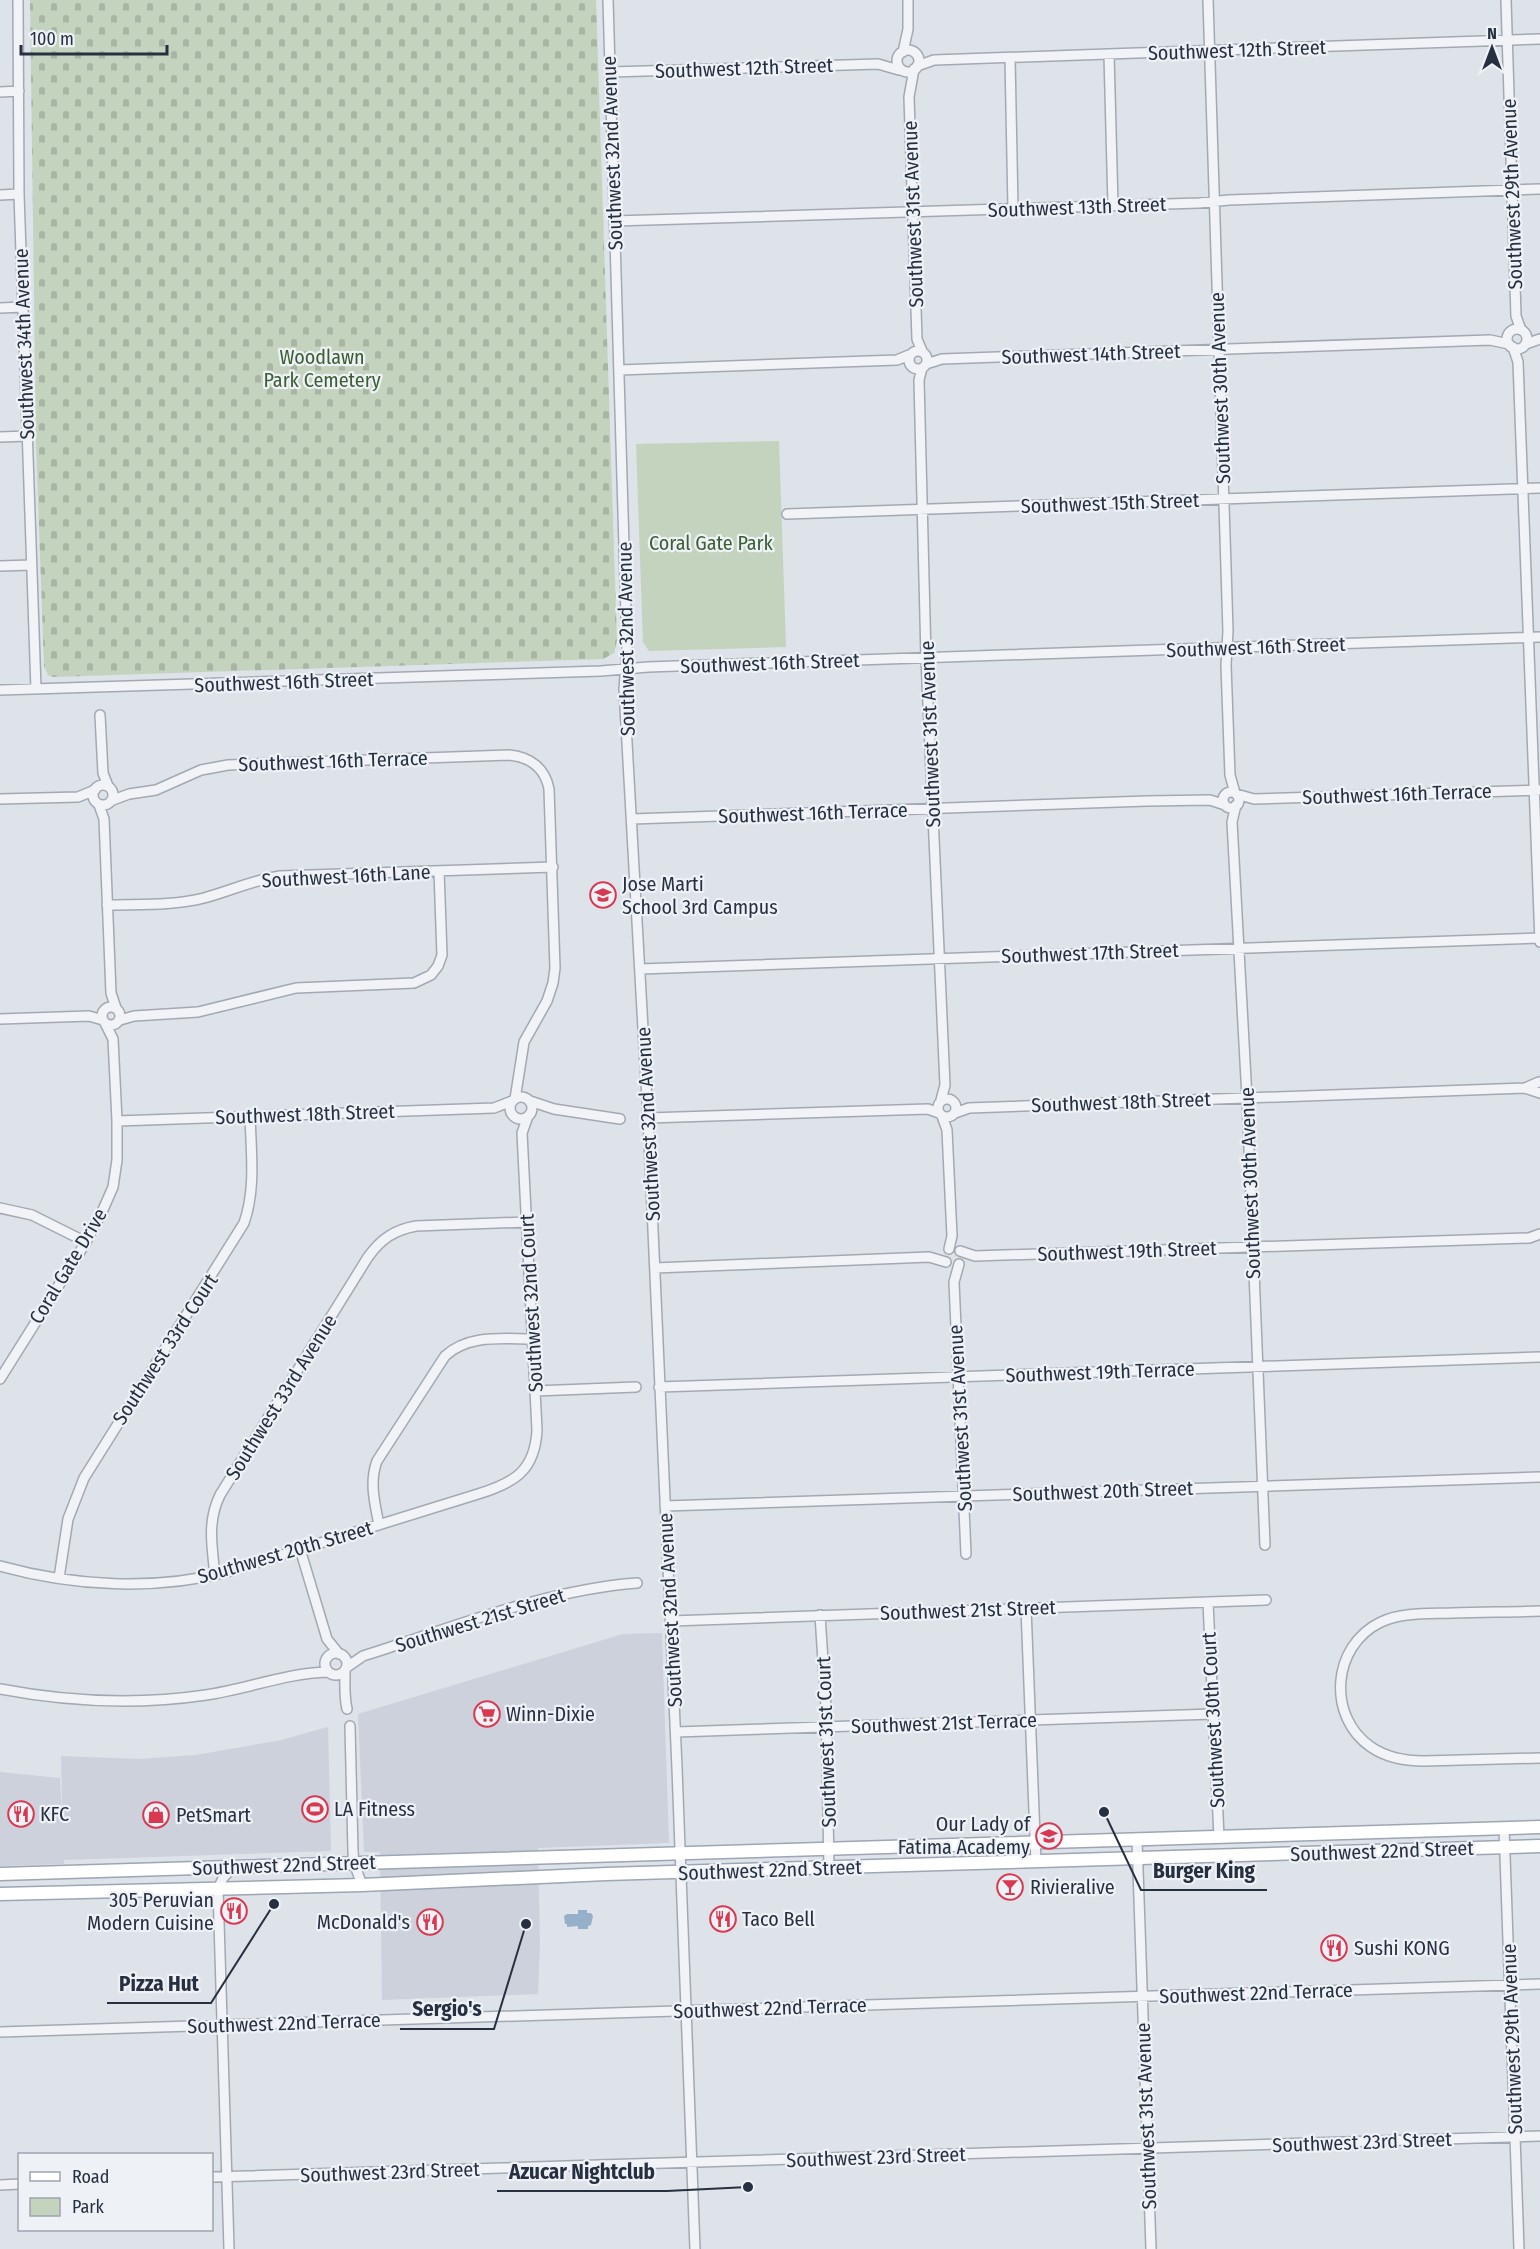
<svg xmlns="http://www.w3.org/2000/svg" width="1540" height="2249" viewBox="0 0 1540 2249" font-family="'Fira Sans Condensed',sans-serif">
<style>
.built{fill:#ccd1db}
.cemetery{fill:url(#cemetery-stones)}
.park{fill:#c4d3be}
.water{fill:#96b0cc}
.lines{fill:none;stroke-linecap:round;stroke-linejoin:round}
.minor-casing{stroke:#a3a9b3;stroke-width:12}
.major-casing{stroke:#9ca6b5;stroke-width:15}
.minor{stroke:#f1f3f7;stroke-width:9}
.major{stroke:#fff;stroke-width:12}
.labels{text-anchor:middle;stroke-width:4.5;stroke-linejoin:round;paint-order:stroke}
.street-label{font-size:20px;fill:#263041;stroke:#eef1f6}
.park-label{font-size:20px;fill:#3b5e32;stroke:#eef1f6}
.poi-label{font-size:20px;fill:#263041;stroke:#eef1f6;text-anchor:start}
.leader{fill:none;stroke:#263041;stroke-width:2}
.callout-dot{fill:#263041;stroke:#eef1f6;stroke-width:2}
.callout-label{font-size:21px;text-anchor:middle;font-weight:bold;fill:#263041;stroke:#eef1f6;stroke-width:4.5;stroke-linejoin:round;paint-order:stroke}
</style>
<defs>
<pattern id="cemetery-stones" width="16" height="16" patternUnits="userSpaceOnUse" patternTransform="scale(1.5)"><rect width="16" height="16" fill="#c4d3be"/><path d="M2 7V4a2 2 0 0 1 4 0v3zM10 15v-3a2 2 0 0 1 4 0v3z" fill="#a8b5a4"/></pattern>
</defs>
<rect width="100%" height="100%" fill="#dee2e9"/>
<path class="built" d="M662,1633L669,1843L538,1848L540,1944L538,1994L382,2000L380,1852H364L358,1714L623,1634Z
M328,1727L331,1851L64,1860V1864L0,1866V1772L60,1778L63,1833L61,1756L138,1759L196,1755L281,1740Z"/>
<path class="cemetery" d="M30,0H596L617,641L614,653L603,659L53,677L48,675L44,666L36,443Z"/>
<path class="park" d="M779,441L786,647L649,651L643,642L636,444Z"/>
<path class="water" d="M578,1910H587V1913H591L593,1916L591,1925L588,1926V1929H578V1926L567,1927V1924H565L564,1916L567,1914H578Z"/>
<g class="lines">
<g class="minor-casing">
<path id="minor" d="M18,0L19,194L36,689
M608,0L627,649L624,689L648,1118L677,1768L695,2249
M1208,0L1228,631L1226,665L1230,775L1235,793
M1506,0L1516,316L1521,330
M897 61a11 11 0 1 1 22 0a11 11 0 1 1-22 0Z
M903,52L908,29V0
M1109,54L1113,206
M1010,58L1013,209
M917,66L934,60L1540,39
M914,69L909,97L917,339L922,351
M611,72L878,64L899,70
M0,92L19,91
M0,195L19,194
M614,221L1199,203L1229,200L1540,189
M0,308L23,307
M1507 339a10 10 0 1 1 20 0a10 10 0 1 1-20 0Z
M1526,344L1540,339
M1513,347L1518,362L1540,942
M909 360a9 9 0 1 1 18 0a9 9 0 1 1-18 0Z
M926,364L942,359L1490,340L1509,344
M922,368L919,380L926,658L945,1085L941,1100
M619,370L897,360L909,355
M0,437L27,436
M787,514L1540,488
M0,566L31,565
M0,690L601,671L648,667L1540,637
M100,715L103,773L108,786
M93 795a10 10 0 1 1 20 0a10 10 0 1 1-20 0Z
M1223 800a8 8 0 1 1 16 0a8 8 0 1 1-16 0Z
M1236,794L1254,799L1540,790
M0,799L78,797L95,790
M113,800L129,794L156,790L201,770L228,765L509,755C530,757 545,768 549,789L555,968L553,983L547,1001L524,1042L515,1099
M99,805L104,819L111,993L116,1008
M1236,805L1232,822L1247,1098L1265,1545
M632,819L1147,801L1210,800L1225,805
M107,905C139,904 173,906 204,898C230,891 253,880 280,876L553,867
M640,969L1540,938
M102 1016a9 9 0 1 1 18 0a9 9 0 1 1-18 0Z
M0,1019L89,1016L103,1020
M120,1020L134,1016L198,1012L296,988L414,983L431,975L438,966L442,955L439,871
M1525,1088L1539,1082
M510 1108a11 11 0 1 1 22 0a11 11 0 1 1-22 0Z
M938 1108a9 9 0 1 1 18 0a9 9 0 1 1-18 0Z
M530,1101L554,1109L620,1119
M955,1113L969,1108L1525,1088L1540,1093
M942,1116L947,1130L952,1236L949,1249
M648,1118L928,1109L939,1113
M117,1121L494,1108L512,1101
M0,1208L32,1215L86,1242
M960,1251L975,1256L1529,1238L1540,1234
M959,1264L954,1282L966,1554
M655,1268L929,1257L946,1262
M0,1379L86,1242L102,1212L113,1187L117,1160V1121L113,1039L105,1023
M659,1387L1540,1357
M535,1391L636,1387
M665,1506L1540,1477
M379,1525C375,1504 369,1482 377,1461L445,1356C469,1334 502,1339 533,1339
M300,1549L327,1639L339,1654
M0,1566C73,1586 154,1591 227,1572L478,1494C514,1483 535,1471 537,1430L522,1133L528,1116
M215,1575C212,1547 207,1521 220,1495L368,1257C381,1239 394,1230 416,1226L527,1222
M59,1578L68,1519L84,1478L244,1223C256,1189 251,1151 250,1116
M1208,1602L1219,1837
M1026,1608L1036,1862
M1540,1611C1511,1612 1482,1612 1453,1613C1429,1614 1403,1612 1381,1622C1331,1646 1327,1717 1371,1747C1387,1758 1405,1761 1424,1761L1540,1758
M820,1615L826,1707L829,1868
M671,1621L1266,1600
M325 1664a11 11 0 1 1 22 0a11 11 0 1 1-22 0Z
M347,1667L363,1656C452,1628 544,1590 637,1583
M345,1671C345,1685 344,1696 347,1709
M0,1689C68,1702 138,1705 206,1695C247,1689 287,1673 327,1672
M350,1726L353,1852L354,1863L362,1885
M676,1732L1213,1714
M1504,1828L1519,2249
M1137,1840L1151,2249
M0,2032L1540,1984
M212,2177L1540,2136
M0,2185L20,2184
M229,2249L218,1889L223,1878L233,1867"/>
</g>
<g class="major-casing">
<path id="major" d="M0,1874L1540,1827
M0,1894L362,1885L606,1874L1540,1846"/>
</g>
<use href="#minor" class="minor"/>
<use href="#major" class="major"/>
</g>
<defs>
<g id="school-ring" transform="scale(1.35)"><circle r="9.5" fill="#eef1f6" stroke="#d83951" stroke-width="1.5"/><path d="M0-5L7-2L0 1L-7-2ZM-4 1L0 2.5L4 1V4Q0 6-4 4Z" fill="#d83951"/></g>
<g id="supermarket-ring" transform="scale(1.35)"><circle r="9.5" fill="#eef1f6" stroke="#d83951" stroke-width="1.5"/><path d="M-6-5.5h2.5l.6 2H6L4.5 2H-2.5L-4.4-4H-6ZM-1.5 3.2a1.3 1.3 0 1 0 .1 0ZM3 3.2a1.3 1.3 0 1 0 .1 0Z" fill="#d83951"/></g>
<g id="stadium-ring" transform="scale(1.35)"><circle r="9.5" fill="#eef1f6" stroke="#d83951" stroke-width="1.5"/><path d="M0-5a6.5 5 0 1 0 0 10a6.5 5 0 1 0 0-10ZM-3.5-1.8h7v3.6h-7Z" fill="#d83951"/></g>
<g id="restaurant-ring" transform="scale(1.35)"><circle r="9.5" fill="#eef1f6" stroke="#d83951" stroke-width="1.5"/><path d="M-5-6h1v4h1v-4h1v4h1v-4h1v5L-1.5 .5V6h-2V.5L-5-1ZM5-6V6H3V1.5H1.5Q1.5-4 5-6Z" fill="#d83951"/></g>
<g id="shop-ring" transform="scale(1.35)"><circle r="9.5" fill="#eef1f6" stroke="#d83951" stroke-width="1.5"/><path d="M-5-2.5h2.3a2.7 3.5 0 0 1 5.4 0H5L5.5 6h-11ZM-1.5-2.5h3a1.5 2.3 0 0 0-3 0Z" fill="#d83951"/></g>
<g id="bar-ring" transform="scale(1.35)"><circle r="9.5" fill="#eef1f6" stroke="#d83951" stroke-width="1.5"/><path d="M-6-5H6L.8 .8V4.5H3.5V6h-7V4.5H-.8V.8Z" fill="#d83951"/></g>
</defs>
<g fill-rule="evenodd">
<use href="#school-ring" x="603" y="895"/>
<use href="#supermarket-ring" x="487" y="1714"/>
<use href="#stadium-ring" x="315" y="1809"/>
<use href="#restaurant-ring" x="21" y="1814"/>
<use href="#shop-ring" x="156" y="1815"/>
<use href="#school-ring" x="1049" y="1836"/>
<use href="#bar-ring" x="1010" y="1887"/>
<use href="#restaurant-ring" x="234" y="1911"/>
<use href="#restaurant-ring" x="723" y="1919"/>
<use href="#restaurant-ring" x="430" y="1922"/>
<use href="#restaurant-ring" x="1334" y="1948"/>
</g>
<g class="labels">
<g class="street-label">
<text transform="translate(1237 50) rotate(-2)" y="7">Southwest 12th Street</text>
<text transform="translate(744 68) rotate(-2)" y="7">Southwest 12th Street</text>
<text transform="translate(612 153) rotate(-92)" y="7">Southwest 32nd Avenue</text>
<text transform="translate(1512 194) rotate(-92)" y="7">Southwest 29th Avenue</text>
<text transform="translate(1077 207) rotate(-2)" y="7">Southwest 13th Street</text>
<text transform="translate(913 214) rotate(-92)" y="7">Southwest 31st Avenue</text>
<text transform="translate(24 344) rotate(-92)" y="7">Southwest 34th Avenue</text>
<text transform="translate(1091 354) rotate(-2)" y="7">Southwest 14th Street</text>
<text transform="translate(1220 388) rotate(-92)" y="7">Southwest 30th Avenue</text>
<text transform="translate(1110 503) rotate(-2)" y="7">Southwest 15th Street</text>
<text transform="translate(626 639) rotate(-91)" y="7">Southwest 32nd Avenue</text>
<text transform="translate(1256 647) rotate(-2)" y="7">Southwest 16th Street</text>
<text transform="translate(770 663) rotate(-2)" y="7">Southwest 16th Street</text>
<text transform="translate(284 682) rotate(-2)" y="7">Southwest 16th Street</text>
<text transform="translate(930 734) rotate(-92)" y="7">Southwest 31st Avenue</text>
<text transform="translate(333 761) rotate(-2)" y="7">Southwest 16th Terrace</text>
<text transform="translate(1397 794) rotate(-2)" y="7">Southwest 16th Terrace</text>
<text transform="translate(813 813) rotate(-2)" y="7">Southwest 16th Terrace</text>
<text transform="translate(346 876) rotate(-3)" y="7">Southwest 16th Lane</text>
<text transform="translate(1090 953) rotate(-2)" y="7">Southwest 17th Street</text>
<text transform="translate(1121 1102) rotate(-2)" y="7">Southwest 18th Street</text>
<text transform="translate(305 1114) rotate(-2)" y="7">Southwest 18th Street</text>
<text transform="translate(648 1124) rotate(-93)" y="7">Southwest 32nd Avenue</text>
<text transform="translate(1250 1183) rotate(-92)" y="7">Southwest 30th Avenue</text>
<text transform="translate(1127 1251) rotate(-2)" y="7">Southwest 19th Street</text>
<text transform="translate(68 1266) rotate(-59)" y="7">Coral Gate Drive</text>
<text transform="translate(531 1303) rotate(-93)" y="7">Southwest 32nd Court</text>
<text transform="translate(165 1349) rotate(-57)" y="7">Southwest 33rd Court</text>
<text transform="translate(1100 1372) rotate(-2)" y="7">Southwest 19th Terrace</text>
<text transform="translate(281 1397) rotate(-58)" y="7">Southwest 33rd Avenue</text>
<text transform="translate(960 1418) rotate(-93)" y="7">Southwest 31st Avenue</text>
<text transform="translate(1103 1491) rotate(-2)" y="7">Southwest 20th Street</text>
<text transform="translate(285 1552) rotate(-16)" y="7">Southwest 20th Street</text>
<text transform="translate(670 1610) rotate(-93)" y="7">Southwest 32nd Avenue</text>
<text transform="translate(968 1610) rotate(-2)" y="7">Southwest 21st Street</text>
<text transform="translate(480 1620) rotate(-17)" y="7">Southwest 21st Street</text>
<text transform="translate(1213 1720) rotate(-93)" y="7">Southwest 30th Court</text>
<text transform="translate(944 1723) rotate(-2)" y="7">Southwest 21st Terrace</text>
<text transform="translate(826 1742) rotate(-92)" y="7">Southwest 31st Court</text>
<text transform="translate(1382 1851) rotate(-2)" y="7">Southwest 22nd Street</text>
<text transform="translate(284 1865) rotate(-2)" y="7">Southwest 22nd Street</text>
<text transform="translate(770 1870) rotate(-2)" y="7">Southwest 22nd Street</text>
<text transform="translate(1256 1993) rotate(-2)" y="7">Southwest 22nd Terrace</text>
<text transform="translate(770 2008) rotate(-2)" y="7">Southwest 22nd Terrace</text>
<text transform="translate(284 2023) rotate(-2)" y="7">Southwest 22nd Terrace</text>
<text transform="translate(1512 2039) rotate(-92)" y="7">Southwest 29th Avenue</text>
<text transform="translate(1146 2116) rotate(-92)" y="7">Southwest 31st Avenue</text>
<text transform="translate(1362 2142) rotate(-2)" y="7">Southwest 23rd Street</text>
<text transform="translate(876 2157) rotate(-2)" y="7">Southwest 23rd Street</text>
<text transform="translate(390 2172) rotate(-2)" y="7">Southwest 23rd Street</text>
</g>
<g class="park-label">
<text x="322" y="364">Woodlawn<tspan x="322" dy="23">Park Cemetery</tspan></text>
<text x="711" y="550">Coral Gate Park</text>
</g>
<g class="poi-label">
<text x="622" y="891">Jose Marti<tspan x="622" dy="23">School 3rd Campus</tspan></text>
<text x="506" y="1721">Winn-Dixie</text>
<text x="334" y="1816">LA Fitness</text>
<text x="40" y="1821">KFC</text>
<text x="176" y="1822">PetSmart</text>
<text x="1030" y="1831" text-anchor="end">Our Lady of<tspan x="1030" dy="23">Fatima Academy</tspan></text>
<text x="1030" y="1894">Rivieralive</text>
<text x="214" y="1907" text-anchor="end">305 Peruvian<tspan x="214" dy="23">Modern Cuisine</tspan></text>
<text x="742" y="1926">Taco Bell</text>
<text x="410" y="1929" text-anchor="end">McDonald's</text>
<text x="1354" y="1955">Sushi KONG</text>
</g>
</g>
<path class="leader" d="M1104 1812L1141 1890H1267M274 1904L211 2003H107M526 1924L494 2029H400M748 2187L667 2191H497"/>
<g class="callout-dot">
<circle cx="1104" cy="1812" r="6"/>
<circle cx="274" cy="1904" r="6"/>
<circle cx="526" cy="1924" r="6"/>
<circle cx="748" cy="2187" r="6"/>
</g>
<g class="callout-label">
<text x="1204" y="1878">Burger King</text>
<text x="159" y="1991">Pizza Hut</text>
<text x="447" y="2016">Sergio's</text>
<text x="582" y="2179">Azucar Nightclub</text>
</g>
<rect x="18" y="2153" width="195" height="78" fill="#eef1f6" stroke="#9ea4ae" stroke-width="1.5"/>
<rect x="30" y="2172" width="30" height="9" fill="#ffffff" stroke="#9ea4ae" stroke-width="1.5"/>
<text x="72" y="2183" font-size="18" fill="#263041">Road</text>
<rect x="30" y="2198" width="30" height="18" fill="#c4d3be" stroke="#9ea4ae" stroke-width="1.5"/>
<text x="72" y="2213" font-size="18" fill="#263041">Park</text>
<g transform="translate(1492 48)" stroke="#eef1f6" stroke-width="4.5" paint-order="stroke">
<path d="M0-4.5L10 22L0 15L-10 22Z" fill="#263041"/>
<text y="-9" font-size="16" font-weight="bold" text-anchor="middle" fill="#263041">N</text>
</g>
<path d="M21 45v9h146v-9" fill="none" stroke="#263041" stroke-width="3"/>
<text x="30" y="45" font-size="18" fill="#263041" stroke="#eef1f6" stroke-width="4.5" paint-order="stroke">100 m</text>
</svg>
